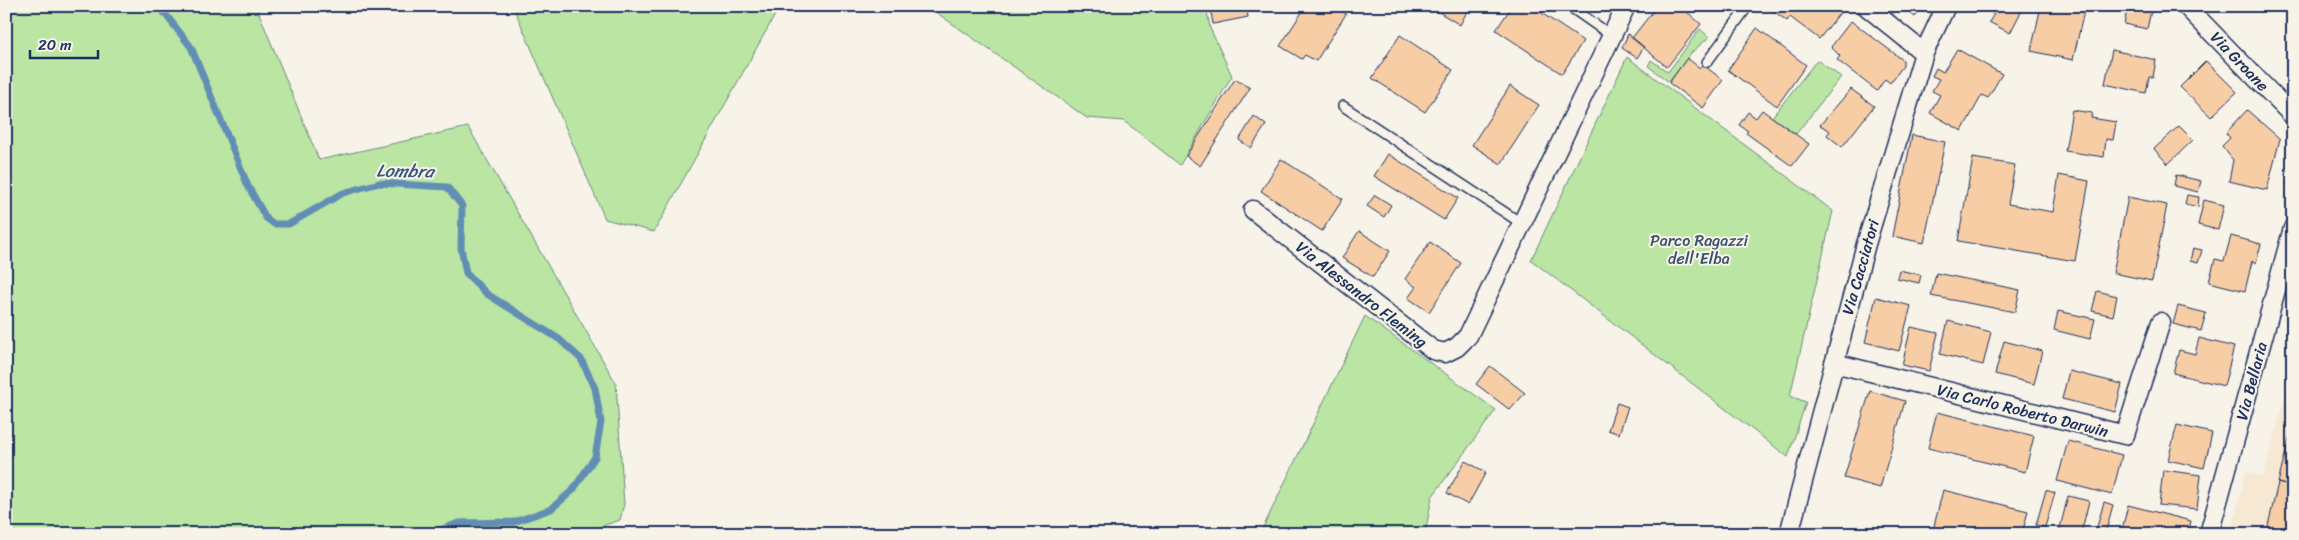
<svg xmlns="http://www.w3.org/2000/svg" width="2299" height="540" viewBox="0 0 2299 540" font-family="Sriracha,sans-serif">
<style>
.built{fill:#f7e8d4}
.green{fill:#bae5a2;stroke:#6a8a80}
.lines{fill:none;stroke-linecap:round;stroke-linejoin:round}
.stream{stroke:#628eb6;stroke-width:7}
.building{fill:#f7cda6;stroke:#1b2f5e}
.service-casing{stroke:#1b2f5e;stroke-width:12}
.minor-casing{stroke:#1b2f5e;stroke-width:21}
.service{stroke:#f7f3e8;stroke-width:9}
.minor{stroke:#f7f3e8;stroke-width:18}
.labels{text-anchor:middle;stroke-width:4;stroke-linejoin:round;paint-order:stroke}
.street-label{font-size:16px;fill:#1b2f5e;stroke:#f7f3e8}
.park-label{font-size:16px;fill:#3b536c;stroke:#f7f3e8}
.water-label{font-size:18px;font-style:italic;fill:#385683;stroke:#f7f3e8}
</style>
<rect width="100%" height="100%" fill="#f7f3e8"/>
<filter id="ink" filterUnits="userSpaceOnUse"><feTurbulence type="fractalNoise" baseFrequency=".02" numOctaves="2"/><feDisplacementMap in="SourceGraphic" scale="10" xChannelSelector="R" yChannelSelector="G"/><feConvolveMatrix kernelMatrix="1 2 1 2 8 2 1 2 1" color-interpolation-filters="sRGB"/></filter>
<g filter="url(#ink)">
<path class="built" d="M2293,369V534H2230L2246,472L2263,476Z"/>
<path class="green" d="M6,6H256L319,160L468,127L616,383L624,504L620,520L578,534H6Z
M513,6H780L654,232L605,219Z
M927,6H1206L1210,28L1232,76L1180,165L1124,121L1087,118Z
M1700,29L1709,37L1691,53L1669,82L1648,66L1651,60L1668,72Z
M1627,57L1833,211L1790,396L1806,402L1788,457L1531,260Z
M1817,60L1841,77L1796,134L1772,117Z
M1365,316L1496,410L1432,497L1425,534H1260Z"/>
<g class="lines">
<path class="stream" d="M159,6L191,47L248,186L266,218L274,224H289L343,193L379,183L447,187L462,206L461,248L466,273L487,294L559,339L581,359L595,388L601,422L595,457L573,490L551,509L514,522L459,523L440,530L437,534"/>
</g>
<path class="building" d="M1210,6H1246L1248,17L1213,24Z
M1306,6H1337L1346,14L1316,61L1305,55L1302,59L1280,46Z
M1429,6H1470L1460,25Z
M1512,6H1531L1583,41L1562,74L1496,30Z
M1657,6H1680L1701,24L1667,67L1632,38Z
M1773,6H1839L1843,9L1819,39L1790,17L1787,21L1771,9Z
M1901,6H1923L1915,17Z
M2024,6L2010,33L1989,22L1994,14L1980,7Z
M2041,6H2061L2084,11L2073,60L2031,51Z
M2128,6H2152L2147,29L2124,24Z
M1851,21L1903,60V66L1890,83L1885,79L1877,91L1837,60L1840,56L1831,47Z
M1757,28L1806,65L1777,106L1728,70Z
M1628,34L1644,47L1637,58L1622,48Z
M1400,35L1453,70L1425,112L1372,78Z
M1957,49L2002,74L1988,98L1982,95L1962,131L1930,113L1940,95L1932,91L1939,79L1932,76L1936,68L1943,72Z
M2112,50L2156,60L2153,77H2149L2146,93L2105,84Z
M1687,58L1700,68L1702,64L1723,80L1703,108L1669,83Z
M2206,61L2237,92L2211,117L2180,87Z
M1235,79L1250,88L1200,166L1186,156Z
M1510,86L1539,105L1501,164L1472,145Z
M1851,89L1874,106L1842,147L1827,135L1830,131L1820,125Z
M1762,110L1809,144L1792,166L1746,133L1748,131L1739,125L1748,112L1756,118Z
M2072,110L2092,113L2091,118L2116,122L2113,140L2106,139L2104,157L2065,151Z
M2247,110L2280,139L2267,190L2229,181L2233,160L2222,146L2230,138L2226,133Z
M1254,116L1266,125L1251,148L1239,140Z
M2179,126L2193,140L2168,164L2154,149Z
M1912,135L1945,142L1924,243L1892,236Z
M1388,154L1458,198L1444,220L1374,176Z
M1973,158L2015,165L2008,204L2053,212L2059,175L2089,181L2075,261L1958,241Z
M1281,159L1343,199L1322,231L1261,191Z
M2176,175L2201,181L2198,192L2174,186Z
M1375,195L1391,205L1384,217L1367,206Z
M2187,195L2199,197L2198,207L2185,204Z
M2128,197L2167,205L2152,281L2113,273Z
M2204,200L2224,205L2218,230L2198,225Z
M1359,231L1390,251L1373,277L1342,258Z
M2231,236L2261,244L2256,263L2252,261L2245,291L2209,282L2215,259L2224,261Z
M1430,242L1461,263L1429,312L1408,298L1416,287L1405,279Z
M2193,248L2202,250L2198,263L2190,261Z
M1899,270L1921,275L1919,283L1897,278Z
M1936,273L2020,290L2015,312L1931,296Z
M2097,291L2117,296L2113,316L2092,311Z
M1876,297L1911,306L1899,351L1865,342Z
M2178,306L2206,313L2201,331L2173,324Z
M2058,311L2095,319L2090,339L2054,330Z
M1948,321L1991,332L1983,365L1940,354Z
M1911,327L1938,333L1929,371L1902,365Z
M2199,338L2234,347L2224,386L2173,373L2179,350L2195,354Z
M2004,341L2042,351L2034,384L1995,374Z
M1490,366L1525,393L1510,410L1476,384Z
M2069,371L2122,384L2115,412L2062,399Z
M1870,391L1905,401L1880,488L1844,478Z
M1617,403L1628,407L1619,434L1608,430Z
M1937,412L2034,436L2025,472L1928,448Z
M2293,423V487L2278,483Z
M2177,425L2212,433L2204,468L2168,460Z
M2068,441L2122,455L2112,495L2057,481Z
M1465,461L1486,472L1468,505L1447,493Z
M2163,470L2201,475L2197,509L2159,505Z
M2278,483L2293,487V534H2266Z
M1943,490L2028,511L2022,534H1946L1933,530Z
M2046,490L2055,493L2045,527L2036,525Z
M2068,496L2089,501L2081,534L2059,532Z
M2104,502L2113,505L2105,534H2095Z
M2128,505L2191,521L2188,534H2121Z"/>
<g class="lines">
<g class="service-casing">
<path id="service" d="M1569,6L1612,36
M1707,62L1748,6
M1343,106L1521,223"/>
</g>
<g class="minor-casing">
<path id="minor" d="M1866,6L1924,53
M2186,6L2293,116
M1253,210L1433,350L1445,353L1457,347L1468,336L1626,6
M1834,363L2125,435L2161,322
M1789,534L1866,244L1924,53L1946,6
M2209,534L2293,228"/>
</g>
<use href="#service" class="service"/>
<use href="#minor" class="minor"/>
</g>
</g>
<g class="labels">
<g class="street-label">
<text transform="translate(2240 61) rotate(46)" y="6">Via Groane</text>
<text transform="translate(1860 267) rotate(-74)" y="6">Via Cacciatori</text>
<text transform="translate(1362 294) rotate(38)" y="6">Via Alessandro Fleming</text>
<text transform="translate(2251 381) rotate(-75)" y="6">Via Bellaria</text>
<text transform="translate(2023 410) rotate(14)" y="6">Via Carlo Roberto Darwin</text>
</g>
<g class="park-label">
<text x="1699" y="246">Parco Ragazzi<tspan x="1699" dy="18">dell'Elba</tspan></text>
</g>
<g class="water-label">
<text transform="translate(405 171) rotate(1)" y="6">Lombra</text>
</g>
</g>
<rect width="2299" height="540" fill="none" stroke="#f7f3e8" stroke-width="25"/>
<rect x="12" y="12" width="2274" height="515" fill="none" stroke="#1b2f5e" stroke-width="2" filter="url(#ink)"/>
<path d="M30 50v8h68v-8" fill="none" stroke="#1b2f5e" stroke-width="2.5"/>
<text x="38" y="50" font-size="15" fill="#1b2f5e" stroke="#f7f3e8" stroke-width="4" paint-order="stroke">20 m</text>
</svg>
